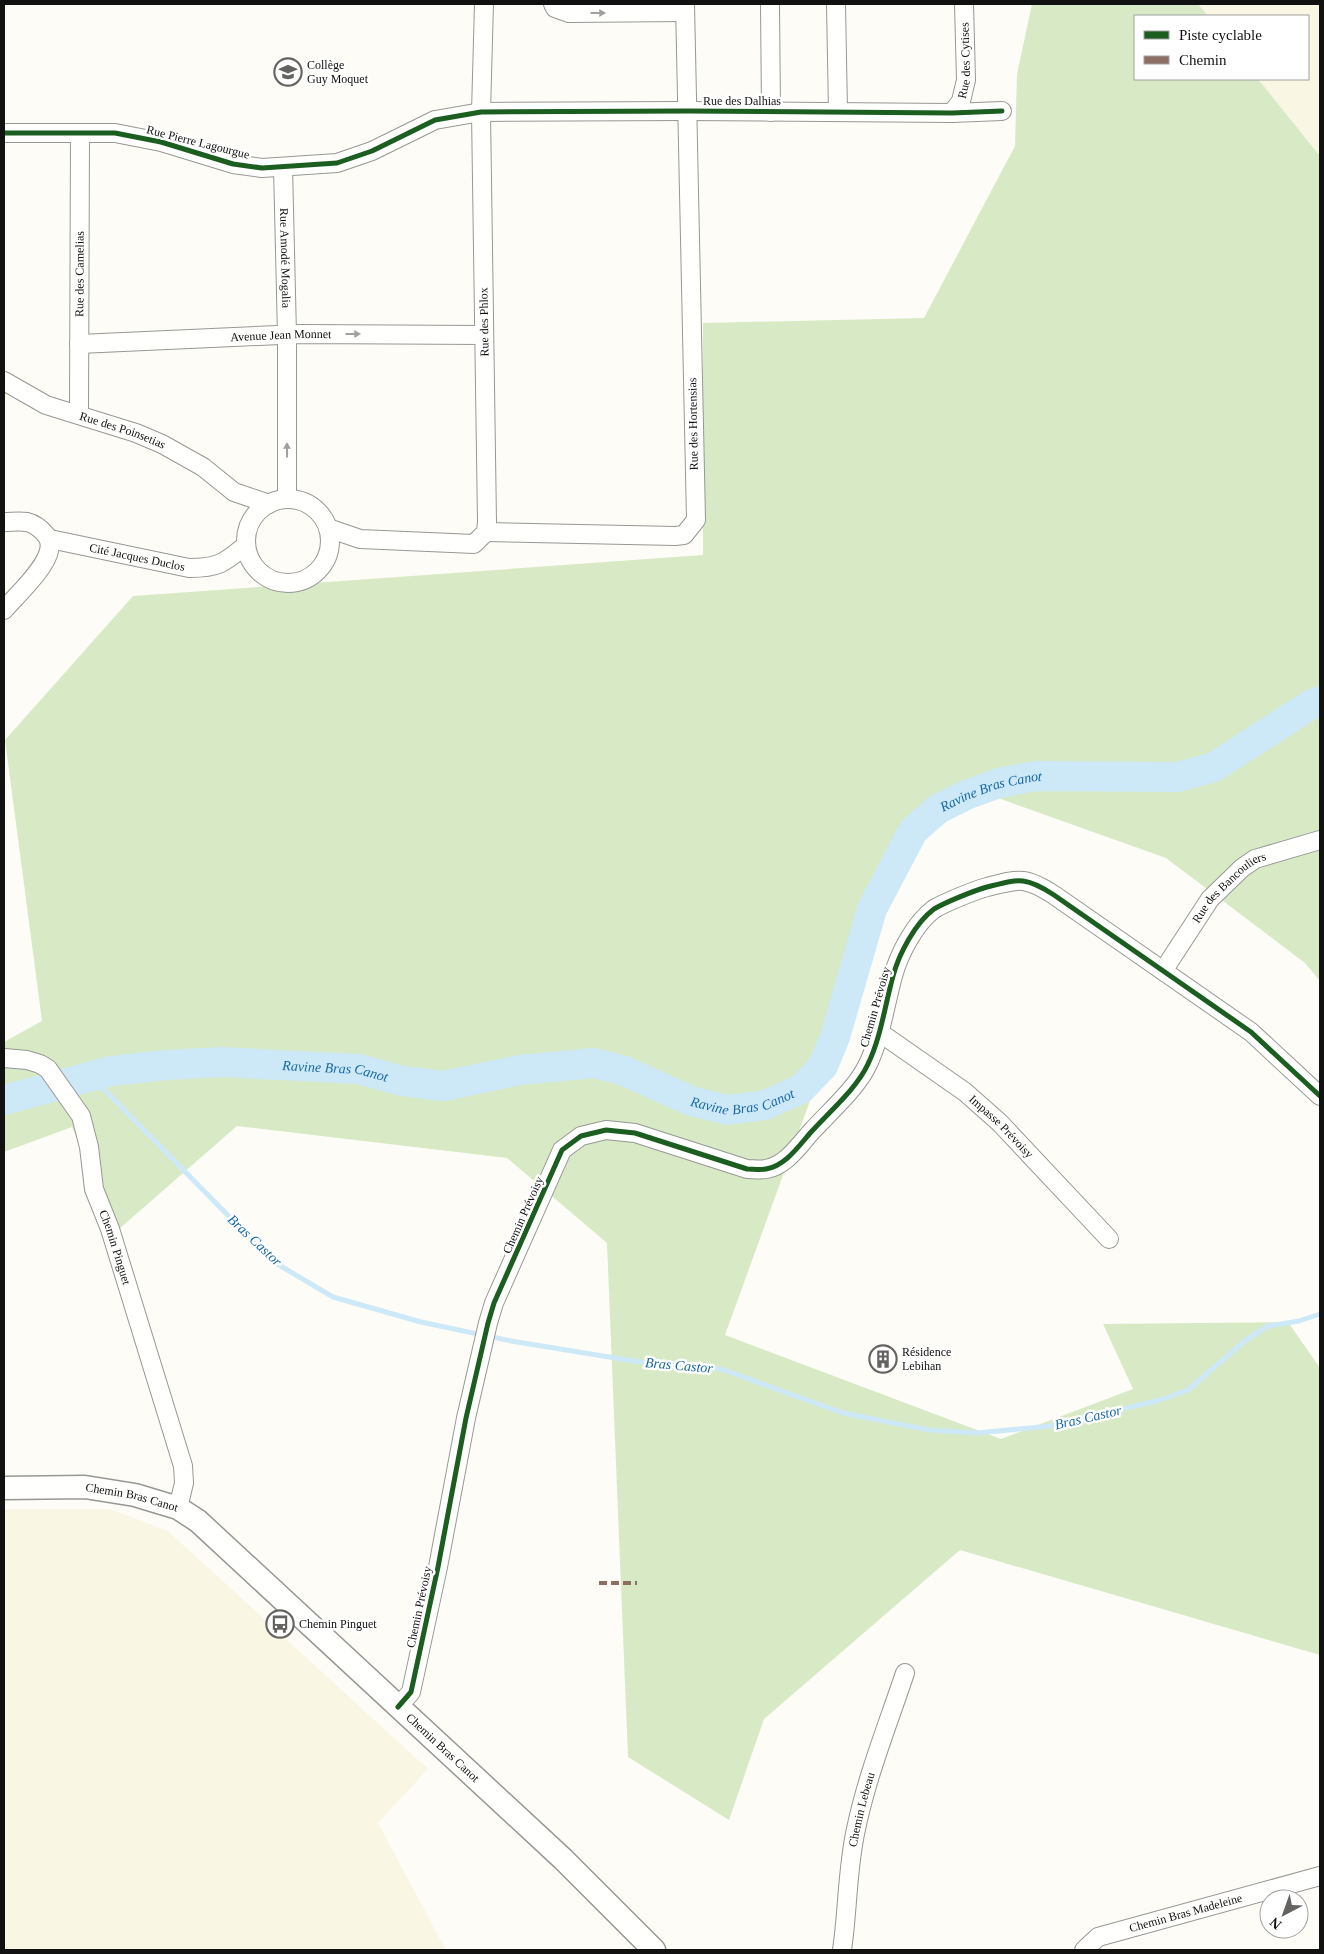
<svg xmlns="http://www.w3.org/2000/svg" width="1324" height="1954" viewBox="0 0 1324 1954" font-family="'Times New Roman',serif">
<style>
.farmland{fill:#f9f7e4}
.forest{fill:#d8eac5}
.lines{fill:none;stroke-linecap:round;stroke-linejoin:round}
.stream{stroke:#cde8f7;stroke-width:5}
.river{stroke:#cde8f7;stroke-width:30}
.minor-casing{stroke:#979795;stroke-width:20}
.tertiary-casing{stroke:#979795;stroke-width:25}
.minor{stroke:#fffffe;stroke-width:18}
.tertiary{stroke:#fffffe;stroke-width:22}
.quiet{stroke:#8d6e63;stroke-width:4;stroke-dasharray:8 4;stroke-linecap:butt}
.cycleway-casing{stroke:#fff;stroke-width:8}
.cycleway{stroke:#1b5e20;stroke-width:5}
.oneway{fill:#a0a09f}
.labels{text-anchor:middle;stroke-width:5;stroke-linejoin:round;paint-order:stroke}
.street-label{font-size:12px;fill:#111;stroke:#fff}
.poi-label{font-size:12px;fill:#111;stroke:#fff;text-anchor:start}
.water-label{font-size:14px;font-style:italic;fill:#1768a6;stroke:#fff}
</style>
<rect width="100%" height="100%" fill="#fdfcf7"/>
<path class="farmland" d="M1198,4H1320V156L1258,79H1308V16H1208Z
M110,1509L168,1531L428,1769L378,1823L446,1950H4V1509Z"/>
<path class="forest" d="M1032,4H1198L1208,16H1135V79H1258L1320,156V981L1305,963L1166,858L998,798L934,823L864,952L725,1335L1001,1439L1133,1389L1103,1324L1288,1322L1320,1368V1655L960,1550L764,1719L729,1820L628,1757L607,1243L507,1158L237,1126L119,1229L72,1127L4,1152V1042L42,1021L5,740L133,596L703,555V323L924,318L1015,146L1017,74Z"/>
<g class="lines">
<path class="stream" d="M92,1077L264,1252L279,1265L333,1297L421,1322L511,1341L646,1363L721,1369L843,1413L929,1430L977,1433L1051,1426L1160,1400L1188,1390L1247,1339L1268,1326L1299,1321L1320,1314"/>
<path class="river" id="s1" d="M4,1100L111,1071L166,1065L221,1062L359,1069L402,1081L444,1086L520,1070L594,1063L625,1071L691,1101L728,1110L765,1105L801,1089L823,1066L835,1037L872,909L913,831L938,809L966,795L999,783L1035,776L1178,777L1214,767L1310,705L1320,701"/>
<g class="minor-casing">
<g id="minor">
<path d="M553,4L555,8L569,13L685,12"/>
<path d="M770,4L771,112"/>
<path d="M836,4L838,112"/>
<path id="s2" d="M952,113L961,101L966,80L964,4"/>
<path d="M4,133H115L161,142L233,164L262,168L337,163L372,151L435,120L481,112L687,111L952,113L1002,111"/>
<path id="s3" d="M283,167L287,335V499"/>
<path id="s4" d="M79,344L301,334L484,335"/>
<path id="s5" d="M4,381L46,405L136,433L162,444L203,467L234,492L269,504"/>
<path id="s6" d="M79,414L80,133"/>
<circle cx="288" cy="541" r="42"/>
<path d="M4,522C11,522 20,521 27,522C35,524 41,529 46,535C63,555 17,594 4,610"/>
<path d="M328,528L360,539L474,544L486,532L487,522L481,112L484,4"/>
<path d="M486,532L675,536L684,535L696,520L685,4"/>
<path id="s7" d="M50,539L189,568C219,568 224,563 246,545"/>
<path id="s8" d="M1163,971L1210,899L1242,868L1255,859L1320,840"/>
<path id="s9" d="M879,1032L965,1092L1000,1123L1109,1239"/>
<path id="s10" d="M4,1058L27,1060L40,1064L48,1069L81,1116L89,1147L94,1189L110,1229L183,1466L184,1483L178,1508"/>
<path d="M398,1707L411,1692L438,1567L466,1418L488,1323L494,1303L562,1150L581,1136L606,1130L635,1133L747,1169C753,1169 760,1170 766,1169C786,1166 800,1144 812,1131C830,1111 857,1088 868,1064C881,1037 885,1005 893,976C899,954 915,923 934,909C946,902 973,891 987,887C1019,879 1025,876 1054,895L1251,1032L1320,1096"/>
<path id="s11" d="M842,1950C848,1910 847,1869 856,1829C867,1776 888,1724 905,1673"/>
<path id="s12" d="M1084,1950L1098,1937L1320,1876"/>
</g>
</g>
<g class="tertiary-casing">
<g id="tertiary">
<path id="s13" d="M4,1488L85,1487L135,1495L178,1508L198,1521L563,1859L654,1950"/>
</g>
</g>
<use href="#minor" class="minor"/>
<use href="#tertiary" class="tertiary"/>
<path class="quiet" d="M599,1583H637"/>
<g class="cycleway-casing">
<path id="cycleway" d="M4,133H115L161,142L233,164L262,168L337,163L372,151L435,120L481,112L687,111L952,113L1002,111
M398,1707L411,1692L438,1567L466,1418L488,1323L494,1303L562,1150L581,1136L606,1130L635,1133L747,1169C753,1169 760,1170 766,1169C786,1166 800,1144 812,1131C830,1111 857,1088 868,1064C881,1037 885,1005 893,976C899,954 915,923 934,909C946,902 973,891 987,887C1019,879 1025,876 1054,895L1251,1032L1320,1096"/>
</g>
<use href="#cycleway" class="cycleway"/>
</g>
<defs><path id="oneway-solid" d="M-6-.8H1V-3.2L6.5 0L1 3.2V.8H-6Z" transform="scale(1.25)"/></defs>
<g class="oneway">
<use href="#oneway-solid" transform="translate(598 13)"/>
<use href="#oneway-solid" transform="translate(353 334)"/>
<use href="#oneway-solid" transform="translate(287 450) rotate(-90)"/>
</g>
<defs>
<g id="school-ring" transform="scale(1.4375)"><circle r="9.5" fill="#fff" stroke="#646362" stroke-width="1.5"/><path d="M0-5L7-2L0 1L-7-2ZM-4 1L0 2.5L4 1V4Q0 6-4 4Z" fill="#646362"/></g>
<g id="building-ring" transform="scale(1.4375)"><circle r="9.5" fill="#fff" stroke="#646362" stroke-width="1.5"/><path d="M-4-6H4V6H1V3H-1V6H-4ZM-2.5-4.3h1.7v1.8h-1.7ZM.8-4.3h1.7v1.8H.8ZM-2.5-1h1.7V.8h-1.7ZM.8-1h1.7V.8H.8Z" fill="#646362"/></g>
<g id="bus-ring" transform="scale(1.4375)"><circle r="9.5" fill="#fff" stroke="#646362" stroke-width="1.5"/><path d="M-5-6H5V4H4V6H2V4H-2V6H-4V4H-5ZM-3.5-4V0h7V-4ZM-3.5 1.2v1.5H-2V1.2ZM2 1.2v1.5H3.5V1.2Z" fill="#646362"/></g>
</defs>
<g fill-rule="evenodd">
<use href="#school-ring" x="288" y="72"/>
<use href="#building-ring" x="883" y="1359"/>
<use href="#bus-ring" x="280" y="1624"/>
</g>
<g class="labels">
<g class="street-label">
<text dy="4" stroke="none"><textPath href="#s2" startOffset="56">Rue des Cytises</textPath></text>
<text x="742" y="105">Rue des Dalhias</text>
<text transform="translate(198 142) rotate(14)" y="4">Rue Pierre Lagourgue</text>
<text dy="4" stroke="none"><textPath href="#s3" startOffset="91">Rue Amodé Mogalia</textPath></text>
<text dy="4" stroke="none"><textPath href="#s6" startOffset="140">Rue des Camelias</textPath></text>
<text transform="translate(484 322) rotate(-91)" y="4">Rue des Phlox</text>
<text dy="4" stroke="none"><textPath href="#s4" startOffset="202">Avenue Jean Monnet</textPath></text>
<text transform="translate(693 424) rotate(-91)" y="4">Rue des Hortensias</text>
<text dy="4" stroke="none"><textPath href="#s5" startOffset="129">Rue des Poinsetias</textPath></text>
<text dy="4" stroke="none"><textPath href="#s7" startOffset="89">Cité Jacques Duclos</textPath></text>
<text dy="4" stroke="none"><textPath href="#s8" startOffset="108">Rue des Bancouliers</textPath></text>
<text transform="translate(875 1007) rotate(-74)" y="4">Chemin Prévoisy</text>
<text dy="4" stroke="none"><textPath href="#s9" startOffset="155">Impasse Prévoisy</textPath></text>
<text transform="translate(523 1215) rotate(-66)" y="4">Chemin Prévoisy</text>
<text dy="4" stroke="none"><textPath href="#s10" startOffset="240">Chemin Pinguet</textPath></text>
<text dy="4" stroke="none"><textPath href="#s13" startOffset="129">Chemin Bras Canot</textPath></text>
<text transform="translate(419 1607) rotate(-78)" y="4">Chemin Prévoisy</text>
<text dy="4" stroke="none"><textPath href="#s13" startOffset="534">Chemin Bras Canot</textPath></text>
<text dy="4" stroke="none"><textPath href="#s11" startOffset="142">Chemin Lebeau</textPath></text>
<text dy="4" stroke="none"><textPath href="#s12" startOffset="110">Chemin Bras Madeleine</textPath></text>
</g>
<g class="poi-label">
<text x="307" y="69">Collège<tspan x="307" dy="14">Guy Moquet</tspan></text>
<text x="902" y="1356">Résidence<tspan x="902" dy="14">Lebihan</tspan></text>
<text x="299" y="1628">Chemin Pinguet</text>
</g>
<g class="water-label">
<text dy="5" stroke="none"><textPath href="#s1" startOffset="1192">Ravine Bras Canot</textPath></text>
<text dy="5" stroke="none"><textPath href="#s1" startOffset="336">Ravine Bras Canot</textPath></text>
<text dy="5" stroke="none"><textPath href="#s1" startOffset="756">Ravine Bras Canot</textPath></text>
<text transform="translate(255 1240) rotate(43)" y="5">Bras Castor</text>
<text transform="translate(679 1365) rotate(5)" y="5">Bras Castor</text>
<text transform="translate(1088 1417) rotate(-13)" y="5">Bras Castor</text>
</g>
</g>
<rect width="1324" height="1954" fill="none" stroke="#111111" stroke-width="10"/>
<rect x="1134" y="15" width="175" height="65" fill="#ffffff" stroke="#a0a0a0"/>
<rect x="1144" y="31" width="25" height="8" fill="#1b5e20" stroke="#a0a0a0"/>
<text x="1179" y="40" font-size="15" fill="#111111">Piste cyclable</text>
<rect x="1144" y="56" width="25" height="8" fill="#8d6e63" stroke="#a0a0a0"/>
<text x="1179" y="65" font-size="15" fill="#111111">Chemin</text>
<g transform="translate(1284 1914) rotate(221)"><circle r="24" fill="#ffffff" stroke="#a0a0a0"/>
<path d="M0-4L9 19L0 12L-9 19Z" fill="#646362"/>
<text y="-8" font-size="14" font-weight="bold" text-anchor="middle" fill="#111111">N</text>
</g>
</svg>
